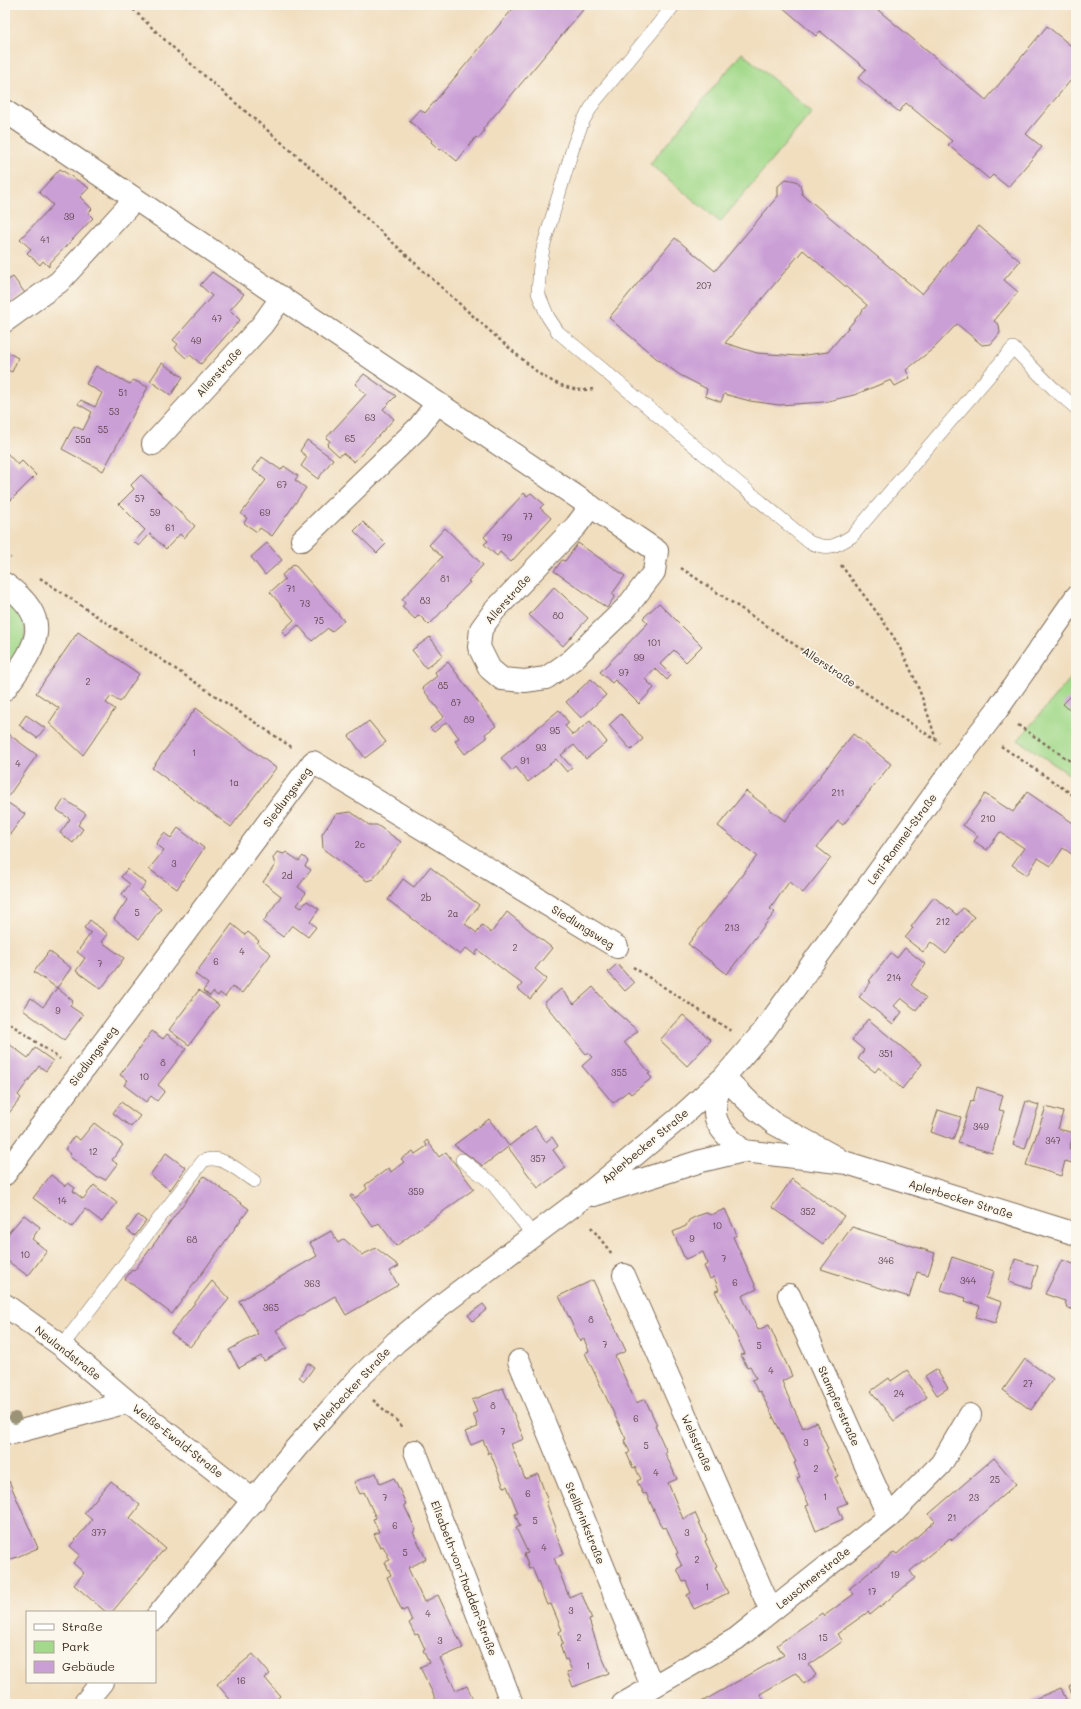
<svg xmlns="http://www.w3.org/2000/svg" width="1081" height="1709" viewBox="0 0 1081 1709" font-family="Mali,sans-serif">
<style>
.green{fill:#a2d98a;stroke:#6e8254}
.building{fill:#ca9fd6;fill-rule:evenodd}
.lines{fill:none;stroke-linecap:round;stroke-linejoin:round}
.service-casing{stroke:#7b6956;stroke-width:14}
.minor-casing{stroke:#7b6956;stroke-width:24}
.secondary-casing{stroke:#7b6956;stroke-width:24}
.path{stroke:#7b6956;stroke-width:2.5;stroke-dasharray:3 3;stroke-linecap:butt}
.service{stroke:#fff;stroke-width:13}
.minor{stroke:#fff;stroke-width:22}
.secondary{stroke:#fff;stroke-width:22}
.tree{fill:#9b9375}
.labels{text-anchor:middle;stroke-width:3.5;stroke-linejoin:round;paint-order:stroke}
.number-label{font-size:9px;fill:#5f474c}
.street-label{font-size:11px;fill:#3b2a1e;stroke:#fbf7ec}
</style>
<rect width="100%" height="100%" fill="#fbf7ec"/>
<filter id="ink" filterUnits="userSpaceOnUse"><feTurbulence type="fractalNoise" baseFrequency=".025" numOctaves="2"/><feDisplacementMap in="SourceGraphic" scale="8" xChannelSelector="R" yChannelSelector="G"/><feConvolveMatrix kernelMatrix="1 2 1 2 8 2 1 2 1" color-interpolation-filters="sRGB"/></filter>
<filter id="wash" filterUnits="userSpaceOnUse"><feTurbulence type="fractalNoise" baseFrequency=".012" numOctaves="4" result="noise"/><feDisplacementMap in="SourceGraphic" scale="16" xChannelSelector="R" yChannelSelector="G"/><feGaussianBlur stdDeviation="0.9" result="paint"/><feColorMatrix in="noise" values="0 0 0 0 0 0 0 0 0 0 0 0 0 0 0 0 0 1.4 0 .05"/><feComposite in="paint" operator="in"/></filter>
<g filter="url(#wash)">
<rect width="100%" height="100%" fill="#f1debf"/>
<path class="green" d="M742,53L812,112L720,222L650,164Z
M5,598C19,609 30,626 23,645C20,655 11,665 5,674Z
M1076,672V779L1018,740Z"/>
<g id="blocks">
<path class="building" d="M516,5H587L483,129L484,131L478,139L476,137L457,161L442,149L440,150L431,142L432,140L409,121L420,109L425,113Z
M780,5H872L986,100L1047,26L1076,50V74L1026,134L1042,147L1008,187L993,175L989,179L948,145L952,141L906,103L899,112L858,78L866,69L820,31L816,36Z
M60,169L89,188L80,197L92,209L88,213L93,218L49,264V267L43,261L40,265L27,253L31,249L20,239L53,205L39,192Z
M786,179L796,181L800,184L802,194L922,294L979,226L1020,261L1004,280L1018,292L994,321L999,325L1000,333L991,344L982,345L957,324L934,348L906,370L910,378L895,386L891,380L854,395L824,402L779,405L750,401L724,394L721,402L705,396L707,389L680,375L656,358L609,318L675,238L715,271L778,196V186ZM803,250L867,305L828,352L798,356L757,353L725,343Z
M212,272L244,294L230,310L240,320L201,364L190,355L186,358L175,348L178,344L173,340L212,296L200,285Z
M13,277L25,293L5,308V282Z
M5,351L18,358L12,372L5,369Z
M162,363L183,377L171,395L150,381Z
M96,366L130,384L133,380L148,387L103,471L62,449L74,426L83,430L92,412L78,404L81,400L95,407L102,393L86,384Z
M364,374L396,396L383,409L394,419L354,462L343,453L339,456L327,445L330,441L326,438L366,394L355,384Z
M307,440L333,459L318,479L301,466L307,457L300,451Z
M6,452L18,465L22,461L36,475L5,506Z
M262,457L281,470L284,466L298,476L295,480L306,488L272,536L260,528L257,532L244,523L247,518L241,514L266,480L253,470Z
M141,475L195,526L184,538L180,534L166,549L150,534L139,546L134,542L145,530L119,504L134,489L131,485Z
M524,493L527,496L531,493L544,504L540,508L551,518L511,562L500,552L497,556L484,544L488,541L484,537Z
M363,522L386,544L377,553L354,531Z
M445,528L483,565L468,581L470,582L429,625L419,615L415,619L402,607L405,603L402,599L442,557L429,545Z
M267,543L282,560L265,575L251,557Z
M578,543L625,576L612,594L615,596L607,608L554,571L562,560L565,561Z
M294,564L344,621L331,632L328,628L312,641L298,625L286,636L282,631L294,620L270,592L285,579L282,575Z
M554,587L588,618L563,646L529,615Z
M659,603L702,646L686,662L674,650L660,664L671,675L667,680L655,668L645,679L654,688L639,704L615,680L612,683L600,672L648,623L643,618Z
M78,632L139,674L120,702L111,696L106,703L115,709L83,755L49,723L59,708L36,693Z
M430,637L443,655L426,668L412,650Z
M448,662L496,726L485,734L487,738L465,754L455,741L459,738L447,722L434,732L430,728L444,717L422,688L437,676L435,672Z
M591,679L606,695L581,718L566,702Z
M1076,691V716L1063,704Z
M196,708L276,768L231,827L152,768Z
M559,710L569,723L565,726L573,735L590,721L607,742L586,759L574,745L561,755L572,768L567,772L556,759L528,782L516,767L512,771L501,758Z
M621,714L643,739L631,750L609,725Z
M26,715L45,728L37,738L19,725Z
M369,721L386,742L365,758L349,736Z
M7,733L37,755L5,801L25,814L5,841V735Z
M853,734L891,764L843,825L838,821L817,847L831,858L803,893L789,882L770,909L775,912L727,974L688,944L757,856L718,826L746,791L785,821Z
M1027,792L1076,825V857L1063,848L1051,866L1038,858L1027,875L1012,865L1024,848L1000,832L987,850L974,841L978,836L963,825L985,794L1013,812Z
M64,799L86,814L78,825L83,829L73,843L60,833L70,819L57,810Z
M351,812L369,825H377L401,842L373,879L367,881L323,849L322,834L336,814Z
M178,828L204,848L177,889L149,869L164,850L156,844L164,833L171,838Z
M277,852L284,854L286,852L299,861L303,856L308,861L305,866L311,870L298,887L306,893L297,905L301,908L307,901L319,909L310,922L316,927L308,937L292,925L283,937L263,922L281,896L263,882L275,865L273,858Z
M430,867L479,905L465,924L477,933L482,925L491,933L507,912L552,948L535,969L547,979L530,999L518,989L522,984L478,950L475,955L466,948L460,955L388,900L403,879L414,887Z
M127,869L146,883L140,891L161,908L139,939L114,919L127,900L122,894L130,884L121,877Z
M934,897L957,915L963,908L974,917L946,954L931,942L923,952L905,938L913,928L911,927Z
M90,920L108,934L102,942L124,958L101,989L76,971L85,958L77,952L91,933L84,928Z
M232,924L245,935L248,932L259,941L257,943L271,954L242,993L232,987L225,997L220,993L218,996L213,992L210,996L203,991L208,984L195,974Z
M905,948L925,964L911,985L926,998L916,1010L901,998L894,1006L902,1012L893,1024L859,997L871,982L869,981L891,953L897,958Z
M49,951L71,968L57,988L73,1001L70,1006L83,1015L64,1040L23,1010L31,998L43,1007L57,988L34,972Z
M617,964L634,983L625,991L608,972Z
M593,987L608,1005L638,1031L624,1042L650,1073L648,1074L652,1078L631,1094L628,1091L613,1103L582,1066L592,1057L588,1053L586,1054L544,1003L561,989L574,1004Z
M199,990L219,1005L189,1045L169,1030Z
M683,1015L711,1040L687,1066L660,1040Z
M868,1019L922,1064L902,1089L879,1067L875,1072L858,1059L864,1050L852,1040Z
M152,1031L163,1039L167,1034L186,1049L158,1085L165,1091L157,1101L151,1096L146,1102L124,1085L128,1080L120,1075Z
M5,1041L28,1058L35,1048L53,1061L46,1071L39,1066L18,1095L21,1098L5,1118Z
M977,1087L1003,1095L999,1110L1004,1111L992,1153L958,1143L971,1101L973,1102Z
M1026,1101L1039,1105L1025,1149L1013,1145Z
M121,1102L140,1116L131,1127L113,1113Z
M1046,1107L1063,1112L1058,1129L1074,1133L1069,1149L1076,1151L1072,1163L1065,1161L1061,1176L1026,1165Z
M938,1110L961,1117L953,1140L931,1132Z
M489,1119L509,1146L535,1126L546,1142L552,1137L558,1146L553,1150L566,1168L538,1188L508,1147L483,1166L454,1145Z
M94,1123L123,1145L112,1160L117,1164L105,1180L100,1177L98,1178L69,1156L71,1154L65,1149L74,1136L80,1140Z
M427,1140L439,1157L446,1152L474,1189L396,1246L379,1223L373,1227L350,1196L352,1195L355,1198L367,1189L365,1185L389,1168L391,1172L404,1162L401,1159L413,1151L415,1154L427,1146L425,1142Z
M166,1153L186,1168L170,1190L150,1175Z
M51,1175L65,1186L68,1183L75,1188L73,1191L83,1199L94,1185L117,1203L102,1222L85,1209L72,1227L33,1198Z
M204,1176L249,1209L172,1314L125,1279L132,1270L134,1271Z
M792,1179L844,1216L823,1244L772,1207Z
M725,1209L737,1235L733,1237L757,1289L742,1296L758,1330L769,1325L792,1376L782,1381L787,1394L803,1428L816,1422L828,1449L826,1450L838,1476L835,1477L847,1503L838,1507L843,1519L816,1531L806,1506L809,1505L797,1478L800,1477L794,1463L796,1462L760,1391L758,1392L752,1380L756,1378L750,1366L747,1367L741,1355L745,1354L715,1291L719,1290L714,1277L710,1279L704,1266L708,1264L703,1252L685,1259L673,1232L686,1226L689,1220L697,1216L706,1213L711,1215Z
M24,1215L40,1227L32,1239L47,1251L28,1276L5,1259V1237Z
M138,1215L146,1221L135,1236L127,1230Z
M852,1227L935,1253L928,1275L917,1272L909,1297L821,1269Z
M331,1231L338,1243L344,1239L362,1255L376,1248L399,1266L390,1271L398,1285L346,1315L335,1296L276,1330L287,1348L264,1361L261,1356L239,1368L229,1350L258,1334L239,1301L317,1256L310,1243Z
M952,1257L994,1271L986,1297L1002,1302L995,1323L976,1317L980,1306L965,1301L966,1298L941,1290Z
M1015,1259L1038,1266L1031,1289L1009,1282Z
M1062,1260L1076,1265V1310L1067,1308L1065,1301L1045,1294Z
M593,1280L626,1351L615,1356L636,1403L645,1399L657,1425L655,1426L667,1452L665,1453L677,1479L668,1483L683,1519L695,1513L707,1540L705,1541L717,1566L715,1567L728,1593L694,1609L687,1595L691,1593L686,1581L683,1582L677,1569L682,1566L676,1554L678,1553L666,1527L662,1528L646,1493L643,1494L637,1481L641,1479L635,1467L633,1468L627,1454L630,1452L624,1440L626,1439L585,1353L589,1351L584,1339L580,1341L559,1296Z
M212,1281L229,1299L190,1347L171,1333Z
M483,1304L487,1309L473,1321L468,1315Z
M1025,1359L1053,1379L1031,1410L1003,1390Z
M308,1363L314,1367L304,1381L299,1377Z
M936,1369L948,1388L937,1395L925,1376Z
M907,1370L927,1397L894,1421L871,1391L889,1378L891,1381Z
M503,1388L524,1439L511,1444L525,1479L538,1474L548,1501L546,1502L556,1528L554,1529L564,1554L554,1558L569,1597L581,1592L592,1619L589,1620L598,1647L609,1673L573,1687L567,1672L572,1671L567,1659L565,1660L560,1645L563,1644L559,1632L562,1630L551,1604L547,1605L532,1567L529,1568L524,1554L528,1553L516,1528L520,1526L515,1514L518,1513L507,1486L504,1487L490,1452L487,1454L488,1452L483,1440L471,1445L465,1432L478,1427L473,1414L477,1412L472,1400Z
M994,1458L1016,1484L952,1540L950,1538L910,1571L915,1578L870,1615L868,1612L837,1634L843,1641L809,1665L816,1675L804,1684L796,1673L760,1694L766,1704H698L784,1655L777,1645L822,1613L824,1616L854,1594L849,1589L894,1552L897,1554L935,1521L929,1514Z
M376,1473L380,1484L394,1478L406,1504L404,1505L416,1530L413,1532L426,1559L408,1568L424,1602L438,1595L463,1648L440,1658L456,1691L467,1686L475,1704H438L420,1667L429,1663L423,1650L425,1649L418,1634L415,1635L409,1623L412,1621L407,1609L402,1611L387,1577L391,1575L385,1562L390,1560L383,1546L380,1547L374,1534L379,1532L373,1519L376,1518L364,1492L360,1494L354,1482Z
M9,1481L38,1548L5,1562V1483Z
M111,1481L140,1505L130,1518L165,1548L112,1612H106L74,1585L84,1573L73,1563L80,1555L70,1546L92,1520L84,1513Z
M253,1654L270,1674L265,1678L280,1696L276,1700L279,1704H231L233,1703L217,1684Z
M1076,1683V1704H1075L1069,1686Z
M1061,1688L1068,1704H1034L1032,1700Z"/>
</g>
</g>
<g filter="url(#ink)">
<use href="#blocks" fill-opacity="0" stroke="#7b6956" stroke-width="1"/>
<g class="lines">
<g class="service-casing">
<path id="service" d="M674,5L595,101L583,121L574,144L544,244L540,265L538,293L548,317L558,332L809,542C828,550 835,547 852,536L1013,348L1054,389L1076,408
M462,1160L492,1183L534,1236
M62,1346L203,1161C221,1153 238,1171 254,1181"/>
</g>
<g class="minor-casing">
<path id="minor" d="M5,111L657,551L654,572L627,607L572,660L546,678L525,681L502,679L490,669L479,647L481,629L494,611L576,526L591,506
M5,321L59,282L135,199
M153,444L262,325L282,297
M302,540L419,427L437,403
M5,584C57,622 35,647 5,689
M5,1174L313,762L617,947
M624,1275L771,1611
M789,1295L889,1517
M5,1305L62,1346L128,1402
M519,1361L652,1686
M5,1429L13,1433L128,1402L254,1501
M415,1451L512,1704
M623,1704L736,1639L889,1517L941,1464L970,1415"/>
</g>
<g class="secondary-casing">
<path id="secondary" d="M724,1077L756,1109L775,1124L837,1158
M723,1078C708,1117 713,1124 743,1151
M594,1195L701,1161L743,1151L847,1163L1076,1234
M155,1619L296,1448L356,1381L396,1342L440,1306L583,1198L677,1120L724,1077L763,1032L961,757L997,710L1076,597
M84,1704L102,1682"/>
</g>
<path class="path" d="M129,5C193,70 265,126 332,187C402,250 469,315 541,375C556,384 575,393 593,389
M5,555L11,558
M841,565C862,594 887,622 903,654C917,681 927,710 936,740
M681,568L940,743
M40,578L293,748
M1018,725L1076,765
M1001,746L1076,797
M633,967L731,1031
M5,1020L60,1059
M591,1227L612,1254
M373,1400L399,1423L402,1428"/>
<use href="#service" class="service"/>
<use href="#minor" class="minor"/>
<use href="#secondary" class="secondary"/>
</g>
<circle class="tree" cx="15" cy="1418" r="6"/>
</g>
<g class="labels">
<g class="number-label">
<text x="69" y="220">39</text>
<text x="45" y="243">41</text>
<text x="704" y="289">207</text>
<text x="217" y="322">47</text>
<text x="196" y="344">49</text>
<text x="123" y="396">51</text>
<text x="114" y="415">53</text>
<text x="370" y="421">63</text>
<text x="103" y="433">55</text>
<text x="350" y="442">65</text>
<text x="83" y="443">55a</text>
<text x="282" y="488">67</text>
<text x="140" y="502">57</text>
<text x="155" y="516">59</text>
<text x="265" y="516">69</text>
<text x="528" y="520">77</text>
<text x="170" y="531">61</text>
<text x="507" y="541">79</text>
<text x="445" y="582">81</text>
<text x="291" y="592">71</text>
<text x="425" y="604">83</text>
<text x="305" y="607">73</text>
<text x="558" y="619">80</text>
<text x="319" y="624">75</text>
<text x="654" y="646">101</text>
<text x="639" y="661">99</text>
<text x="624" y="676">97</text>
<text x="88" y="685">2</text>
<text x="443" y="689">85</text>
<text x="456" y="706">87</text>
<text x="469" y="723">89</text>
<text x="555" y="734">95</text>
<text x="541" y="751">93</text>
<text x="194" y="756">1</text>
<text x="525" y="764">91</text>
<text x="18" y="767">4</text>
<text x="234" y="786">1a</text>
<text x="838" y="796">211</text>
<text x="988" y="822">210</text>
<text x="360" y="848">2c</text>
<text x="174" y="867">3</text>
<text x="287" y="879">2d</text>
<text x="426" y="901">2b</text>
<text x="137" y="916">5</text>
<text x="453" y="917">2a</text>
<text x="943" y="925">212</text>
<text x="732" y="931">213</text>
<text x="515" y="951">2</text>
<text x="242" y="955">4</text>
<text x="216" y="965">6</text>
<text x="100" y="967">7</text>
<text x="894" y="981">214</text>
<text x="58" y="1014">9</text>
<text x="886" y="1057">351</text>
<text x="163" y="1066">8</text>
<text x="619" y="1076">355</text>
<text x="144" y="1080">10</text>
<text x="981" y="1130">349</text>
<text x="1053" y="1144">347</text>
<text x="93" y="1155">12</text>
<text x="538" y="1162">357</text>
<text x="416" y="1195">359</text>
<text x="62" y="1204">14</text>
<text x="808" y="1215">352</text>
<text x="717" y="1229">10</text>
<text x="692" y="1242">9</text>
<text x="192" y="1243">68</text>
<text x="25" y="1258">10</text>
<text x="724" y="1262">7</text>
<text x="886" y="1264">346</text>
<text x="968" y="1284">344</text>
<text x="735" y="1286">6</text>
<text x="312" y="1287">363</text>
<text x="271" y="1311">365</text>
<text x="591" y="1323">8</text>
<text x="605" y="1348">7</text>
<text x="759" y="1349">5</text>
<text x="771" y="1374">4</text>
<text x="1028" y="1387">27</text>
<text x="899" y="1397">24</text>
<text x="493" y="1409">8</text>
<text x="636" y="1422">6</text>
<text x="503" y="1435">7</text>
<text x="806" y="1446">3</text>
<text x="646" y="1449">5</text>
<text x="816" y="1472">2</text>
<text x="656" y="1476">4</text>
<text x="995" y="1483">25</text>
<text x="528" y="1497">6</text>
<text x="825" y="1500">1</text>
<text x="385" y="1501">7</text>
<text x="974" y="1501">23</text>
<text x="952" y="1521">21</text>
<text x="535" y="1524">5</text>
<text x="395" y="1529">6</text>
<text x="99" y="1536">377</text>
<text x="687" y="1536">3</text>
<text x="544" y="1551">4</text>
<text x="405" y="1556">5</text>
<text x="697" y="1563">2</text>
<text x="895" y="1578">19</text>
<text x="707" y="1590">1</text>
<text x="872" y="1595">17</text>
<text x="571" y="1614">3</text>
<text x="428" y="1617">4</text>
<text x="579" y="1641">2</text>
<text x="823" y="1641">15</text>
<text x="440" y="1644">3</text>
<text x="802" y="1660">13</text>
<text x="588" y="1669">1</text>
<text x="241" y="1684">16</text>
</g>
<g class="street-label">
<text transform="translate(219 372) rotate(-48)" y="4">Allerstraße</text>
<text transform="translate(508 599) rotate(-48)" y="4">Allerstraße</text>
<text transform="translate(829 667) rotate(34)" y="4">Allerstraße</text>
<text transform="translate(287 797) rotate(-53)" y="4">Siedlungsweg</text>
<text transform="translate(902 839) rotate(-54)" y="4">Leni-Rommel-Straße</text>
<text transform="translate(583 927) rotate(32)" y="4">Siedlungsweg</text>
<text transform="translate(93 1056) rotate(-53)" y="4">Siedlungsweg</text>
<text transform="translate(645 1146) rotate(-40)" y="4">Aplerbecker Straße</text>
<text transform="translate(961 1199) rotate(17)" y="4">Aplerbecker Straße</text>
<text transform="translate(68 1353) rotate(38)" y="4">Neulandstraße</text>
<text transform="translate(351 1389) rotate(-47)" y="4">Aplerbecker Straße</text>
<text transform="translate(839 1406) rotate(66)" y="4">Stampferstraße</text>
<text transform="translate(178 1441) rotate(38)" y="4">Weiße-Ewald-Straße</text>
<text transform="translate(697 1443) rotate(66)" y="4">Welsstraße</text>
<text transform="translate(585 1523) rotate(68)" y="4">Stellbrinkstraße</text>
<text transform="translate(464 1578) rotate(69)" y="4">Elisabeth-von-Thadden-Straße</text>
<text transform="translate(813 1578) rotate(-39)" y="4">Leuschnerstraße</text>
</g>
</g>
<rect width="1081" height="1709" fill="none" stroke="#fbf7ec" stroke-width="20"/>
<rect x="26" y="1611" width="130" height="72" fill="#fbf7ec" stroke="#aea59a"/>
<rect x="34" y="1624" width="20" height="6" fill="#ffffff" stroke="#aea59a"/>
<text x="62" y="1631" font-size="12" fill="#3b2a1e">Straße</text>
<rect x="34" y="1641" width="20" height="12" fill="#a2d98a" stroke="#aea59a"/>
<text x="62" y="1651" font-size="12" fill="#3b2a1e">Park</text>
<rect x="34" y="1661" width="20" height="12" fill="#ca9fd6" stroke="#aea59a"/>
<text x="62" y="1671" font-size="12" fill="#3b2a1e">Gebäude</text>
</svg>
